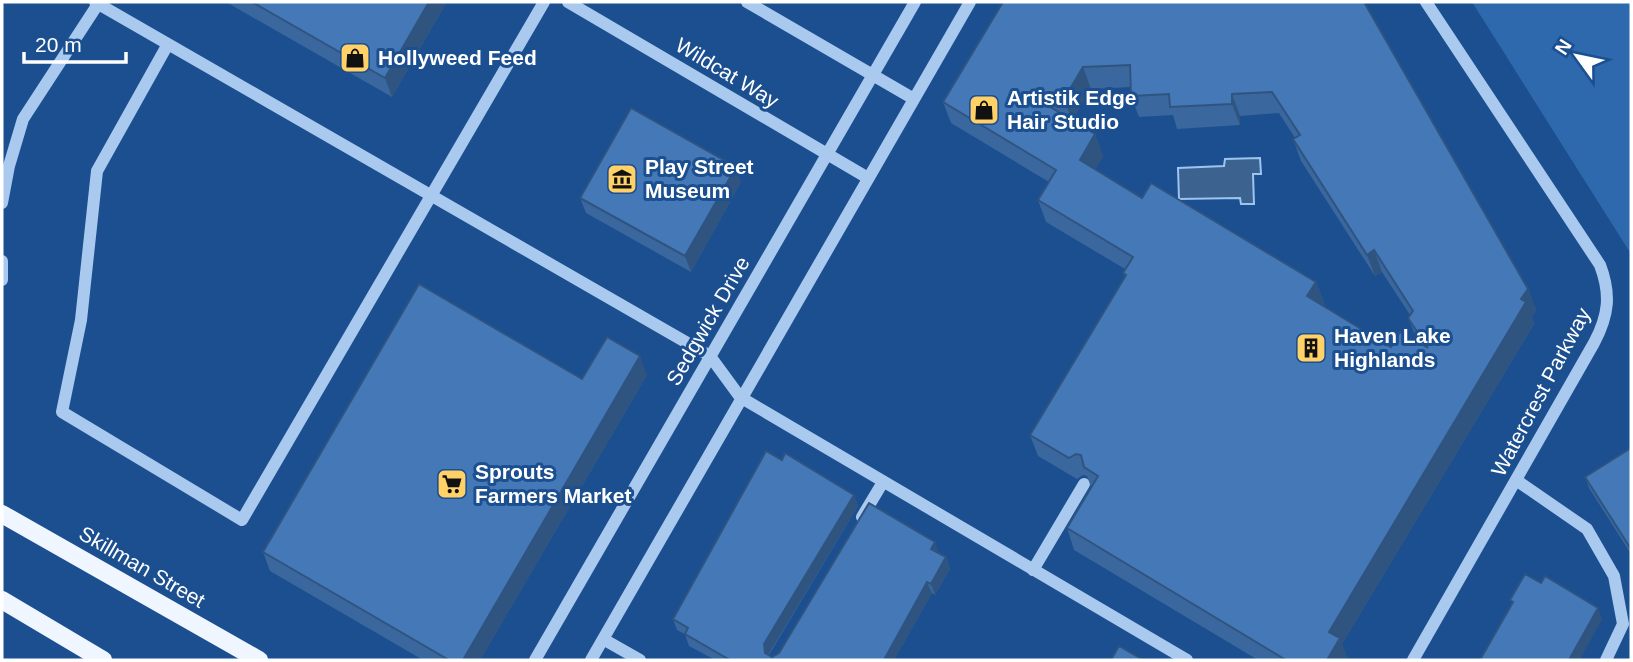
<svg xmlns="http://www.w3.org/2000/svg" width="1633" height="662" viewBox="0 0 1633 662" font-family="Helvetica,sans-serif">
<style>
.green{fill:#2e69ad}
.water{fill:#3c6290;stroke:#9cc4f0;stroke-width:2}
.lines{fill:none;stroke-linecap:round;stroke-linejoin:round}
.minor{stroke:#a9c9ee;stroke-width:12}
.major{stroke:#f0f6ff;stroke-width:18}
.wall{fill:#3a679d;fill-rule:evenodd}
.shaded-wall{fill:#305480}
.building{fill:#4478b7;stroke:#305480;stroke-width:2;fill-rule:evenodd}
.labels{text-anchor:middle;stroke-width:6;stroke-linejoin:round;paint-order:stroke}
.poi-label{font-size:21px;font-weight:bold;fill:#fff;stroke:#1b4f8f;text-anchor:start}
.street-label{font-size:21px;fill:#fff;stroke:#1b4f8f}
</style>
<rect width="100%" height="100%" fill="#1b4f8f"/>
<path class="green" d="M1472,2H1631V254Z"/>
<path class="water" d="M1260,158L1261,174H1253L1254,204H1241L1240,198L1179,199L1178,168L1224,166L1225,159Z"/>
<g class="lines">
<path class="minor" d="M95,2L710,356L740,397L1187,660
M568,2L868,178
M747,2L914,99
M168,44L97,171L81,320L62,412L242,520L544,2
M2,203L9,166L23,119L98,4
M2,261V280
M1516,480L1587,529L1614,576L1623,624L1606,660
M862,517L883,482
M1033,570L1084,484
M603,639L640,660
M535,660L915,2
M591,660L970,2
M1413,660L1594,343C1609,315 1611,294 1600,265L1426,2"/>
<path class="major" d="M2,514L259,660
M2,600L103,660"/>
</g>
<path class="wall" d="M226,2H444L445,5L392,97Z
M1003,2H1364L1528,289L1536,310L1532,316L1534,324L1342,644L1348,660H1258L1074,550L1067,528L1091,487L1087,476L1083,475L1077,479L1038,456L1030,435L1125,277L1123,273L1125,269L1046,222L1038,200L1049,182L951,123L943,102ZM1131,87V96L1139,117L1173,115L1177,129L1240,125V116L1279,113L1295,138L1293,139L1301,161L1375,276L1382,272L1410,315L1408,318L1418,342L1391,347L1323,306L1324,303L1316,282L1142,198L1095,170L1103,156L1095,134L1072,120L1091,89Z
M741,182L691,272L586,213L580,198Z
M647,375L480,660H423L270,571L263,552L582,379Z
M1631,448V554L1589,488L1585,477Z
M782,460L854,495L858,506L769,655L772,657L939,553L946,557L950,569L935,595L932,593L894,660H715L689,646L685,634L677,630L673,619Z"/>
<path class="shaded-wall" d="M429,2H444L445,5L392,97L385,78Z
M1083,67L1091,89L1072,120L1064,99Z
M1232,94L1240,116V125L1232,104Z
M1095,134L1103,156L1088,182L1080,160Z
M736,167L741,182L691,272L685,256Z
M1374,250L1382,272L1375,276L1367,255Z
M1316,282L1324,303L1315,318L1307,296Z
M1528,289L1536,310L1532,316L1534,324L1342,644L1348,660H1327L1329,632L1521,299Z
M640,356L647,375L480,660H463Z
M854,495L858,506L768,655L765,653L764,644Z
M935,542L939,553L931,549Z
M946,557L950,569L935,595L931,584Z
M927,582L932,593L894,660H886L885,658Z
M1598,608L1602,619L1580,660H1569Z"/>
<path class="building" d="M252,2H429L385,78Z
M1003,2H1364L1528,289L1521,299L1526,302L1329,632L1340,638L1327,660H1286L1067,528L1098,476L1084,467L1081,455L1076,454L1069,458L1030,435L1126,275L1123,273L1133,257L1038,200L1056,170L943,102ZM1130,65L1131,96L1169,94L1170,107L1232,104V94L1272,92L1300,135L1293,139L1367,255L1374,250L1413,311L1408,318L1428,348L1400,332L1391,347L1307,296L1316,282L1151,183L1142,198L1080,160L1095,134L1039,100L1064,99L1083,67Z
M631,108L736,167L685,256L580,198Z
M419,284L582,379L607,337L640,356L463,660H449L263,552Z
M1631,448V549L1585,477Z
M766,451L782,460L785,453L854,495L764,644L765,653L772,657L779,653L869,503L935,542L931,549L946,557L931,584L927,582L885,658L889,660H730L685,634L688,628L673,619Z
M1525,574L1541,583L1545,576L1598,608L1569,660H1480L1513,602L1510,600Z
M1119,646L1143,660H1111Z"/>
<defs>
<g id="shop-square" transform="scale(1.575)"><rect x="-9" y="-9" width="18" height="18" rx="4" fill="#ffd166" stroke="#1b4f8f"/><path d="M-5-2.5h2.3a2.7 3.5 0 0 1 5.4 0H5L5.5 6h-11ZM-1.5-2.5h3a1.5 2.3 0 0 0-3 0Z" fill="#111"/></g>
<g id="museum-square" transform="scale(1.575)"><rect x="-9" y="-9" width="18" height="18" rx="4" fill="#ffd166" stroke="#1b4f8f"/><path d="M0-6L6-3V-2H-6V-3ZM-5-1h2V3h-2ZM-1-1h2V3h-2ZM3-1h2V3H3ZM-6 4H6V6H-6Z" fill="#111"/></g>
<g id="building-square" transform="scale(1.575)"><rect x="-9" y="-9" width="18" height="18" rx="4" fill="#ffd166" stroke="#1b4f8f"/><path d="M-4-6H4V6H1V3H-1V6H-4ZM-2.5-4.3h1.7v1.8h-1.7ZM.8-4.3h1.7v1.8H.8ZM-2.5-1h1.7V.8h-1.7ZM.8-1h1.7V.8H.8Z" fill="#111"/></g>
<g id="supermarket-square" transform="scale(1.575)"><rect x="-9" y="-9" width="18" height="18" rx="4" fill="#ffd166" stroke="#1b4f8f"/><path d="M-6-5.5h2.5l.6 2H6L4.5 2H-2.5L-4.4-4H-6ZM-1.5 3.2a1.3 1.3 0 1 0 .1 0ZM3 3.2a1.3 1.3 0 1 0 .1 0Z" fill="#111"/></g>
</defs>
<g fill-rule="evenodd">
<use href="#shop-square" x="355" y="58"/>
<use href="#shop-square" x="984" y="110"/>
<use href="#museum-square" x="622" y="179"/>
<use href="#building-square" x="1311" y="348"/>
<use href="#supermarket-square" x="452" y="484"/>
</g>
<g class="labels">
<g class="poi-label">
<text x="378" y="65">Hollyweed Feed</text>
<text x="1007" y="105">Artistik Edge<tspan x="1007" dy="24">Hair Studio</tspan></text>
<text x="645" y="174">Play Street<tspan x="645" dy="24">Museum</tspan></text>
<text x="1334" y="343">Haven Lake<tspan x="1334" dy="24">Highlands</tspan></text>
<text x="475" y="479">Sprouts<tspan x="475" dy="24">Farmers Market</tspan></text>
</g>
<g class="street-label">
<text transform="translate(727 73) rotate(31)" y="7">Wildcat Way</text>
<text transform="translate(708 321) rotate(-60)" y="7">Sedgwick Drive</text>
<text transform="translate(1541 392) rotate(-62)" y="7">Watercrest Parkway</text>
<text transform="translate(142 567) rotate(30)" y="7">Skillman Street</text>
</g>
</g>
<rect width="1633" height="662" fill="none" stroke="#ffffff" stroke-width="7"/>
<g transform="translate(1577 56) rotate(303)" stroke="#1b4f8f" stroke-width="5" paint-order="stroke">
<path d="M0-5L12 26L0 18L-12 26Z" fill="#ffffff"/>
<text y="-10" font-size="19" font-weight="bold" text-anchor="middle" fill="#ffffff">N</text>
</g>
<path d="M24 52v10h102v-10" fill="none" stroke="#ffffff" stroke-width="3.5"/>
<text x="35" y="52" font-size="21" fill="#ffffff" stroke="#1b4f8f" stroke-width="5" paint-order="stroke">20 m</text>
</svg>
